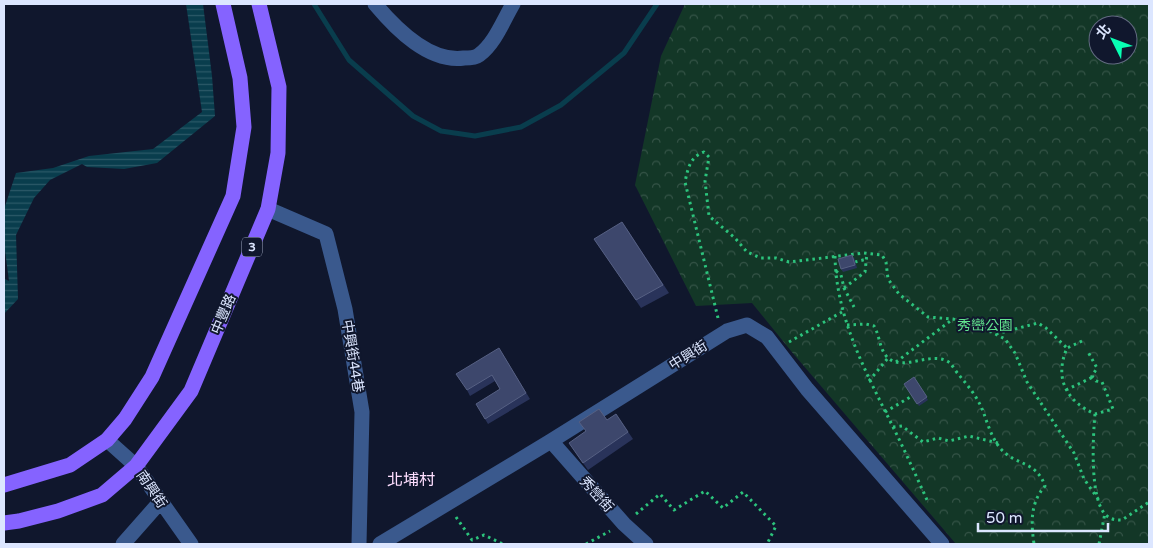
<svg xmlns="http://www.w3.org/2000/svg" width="1153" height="548" viewBox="0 0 1153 548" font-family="'Varela Round','Noto Sans TC',sans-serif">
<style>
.forest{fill:url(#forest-crowns);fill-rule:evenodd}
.water{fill:url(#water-rules)}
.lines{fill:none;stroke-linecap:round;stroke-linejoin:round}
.stream{stroke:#093d4d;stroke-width:5}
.path{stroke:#2cc37c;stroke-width:3;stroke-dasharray:2.5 4;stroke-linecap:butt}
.minor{stroke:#3a598d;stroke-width:15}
.major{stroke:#8563ff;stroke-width:15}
.wall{fill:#29335a}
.building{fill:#3d476c;stroke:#566083}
.labels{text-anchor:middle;stroke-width:4;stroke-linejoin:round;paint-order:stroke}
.shield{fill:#10172d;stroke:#9fa8c0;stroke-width:1}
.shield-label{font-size:12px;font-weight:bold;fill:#dce6ff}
.street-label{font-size:14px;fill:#dce6ff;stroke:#10172d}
.park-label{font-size:14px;fill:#62e58f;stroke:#10172d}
.quarter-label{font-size:16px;fill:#fedeff;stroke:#10172d}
</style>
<defs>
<pattern id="forest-crowns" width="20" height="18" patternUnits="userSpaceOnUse" patternTransform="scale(1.25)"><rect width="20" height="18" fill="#133727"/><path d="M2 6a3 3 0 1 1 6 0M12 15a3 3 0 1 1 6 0" fill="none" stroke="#355447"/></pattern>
<pattern id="water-rules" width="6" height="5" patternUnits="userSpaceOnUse" patternTransform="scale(1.25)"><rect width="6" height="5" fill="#093d4d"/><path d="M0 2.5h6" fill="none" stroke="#2c5968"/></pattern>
</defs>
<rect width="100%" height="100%" fill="#10172d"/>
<path class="forest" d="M685,4H1149V544H956L791,351L752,303L696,306L635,185L661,56ZM1098,25H1128V55H1098Z"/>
<path class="water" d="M186,4H203L212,76L215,116L157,163L124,169L87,167L82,164L50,180L34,198L16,235L18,299L4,314V280L5,279L9,281L4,243V209L16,173L53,168L89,156L153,149L202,112Z"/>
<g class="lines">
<path class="stream" d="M314,4L349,60L413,116L441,131L475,136L521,127L561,105L624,53L657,4"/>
<path class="path" d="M835,256C836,319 867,374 894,429C906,453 917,478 928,502
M855,262L867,259
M836,271L841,275L844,288L854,307
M844,288L865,272L867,253
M718,318L685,182C688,168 690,157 704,152L709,157L705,181L709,216L735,238L747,252L761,258H776L789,262L864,253L882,255L886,262L888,279L899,294L928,317L953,319L986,329L1005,339L1015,353L1027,382L1074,453L1084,479L1101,503
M847,325L866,324L874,326C880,336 879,348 887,357C903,373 932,349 950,363C953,366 956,372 959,375C969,387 979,399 984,414C988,425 992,438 1000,448C1015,466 1036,460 1045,486C1030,503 1031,523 1034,544
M996,334L1038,323L1046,328L1067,348
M1082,341L1067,348C1054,378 1066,401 1095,414L1113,409L1102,382L1096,381L1092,376L1097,368L1087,350
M789,342L842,312
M896,362L953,319
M869,381L888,358
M1066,390L1093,377
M885,412L912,396
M1095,414C1093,436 1089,502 1107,516C1112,520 1117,520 1122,520L1149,502
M893,427L902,426L923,442L938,438L949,441L969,436L998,443
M636,514L660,494L674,510L705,491L723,508L743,492L776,526L767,544
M456,517L472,540L484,535L503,544
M586,544L610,531
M1099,544L1105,513"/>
<path class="minor" d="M375,4C396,29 429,63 464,58C469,58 475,58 479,55C495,43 503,21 513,4
M268,209L326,234L345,309L362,412L359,544
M107,440L136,466L191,544
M551,441L624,524L646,544
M123,544L160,502
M380,544L551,441L727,331L747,325L767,337L807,389L942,544"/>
<path class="major" d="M4,485L70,465L107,440L125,419L152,377L233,196L244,127L240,78L223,4
M4,523L19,521L58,511L102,495L136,466L191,391L268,209L278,153L279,87L259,4"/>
</g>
<path class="wall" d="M627,229L669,293L641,308L594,239Z
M854,257L857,268L843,272L841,269Z
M499,348L530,399L488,424L485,419L500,389L495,381L470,396L467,390Z
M914,377L928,400L919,406L904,384Z
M616,414L633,439L588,470L569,443Z"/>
<path class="building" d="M622,222L663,285L636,300L594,239Z
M852,255L855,265L841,269L838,259Z
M499,348L526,393L485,419L476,404L500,389L492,375L467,390L456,374Z
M914,377L927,397L917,404L904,384Z
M599,409L607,420L616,414L628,432L583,463L569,443L586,431L579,422Z"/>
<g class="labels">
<rect class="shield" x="242" y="237.5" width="20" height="19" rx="4"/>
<g class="shield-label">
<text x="252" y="251">3</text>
</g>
<g class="street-label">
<text transform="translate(223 314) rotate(-67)" y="5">中豐路</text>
<text transform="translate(688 355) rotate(-32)" y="5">中興街</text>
<text transform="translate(353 356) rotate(81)" y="5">中興街44巷</text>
<text transform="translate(152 489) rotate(56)" y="5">南興街</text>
<text transform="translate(597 494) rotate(48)" y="5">秀巒街</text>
</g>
<g class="park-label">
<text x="985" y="330">秀巒公園</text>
</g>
<g class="quarter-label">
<text x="411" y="485">北埔村</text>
</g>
</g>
<rect width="1153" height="548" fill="none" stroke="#dce6ff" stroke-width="10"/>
<g transform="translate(1113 40) rotate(312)"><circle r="24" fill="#10172d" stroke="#626a81"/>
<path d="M0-4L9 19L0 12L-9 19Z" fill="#08ffb3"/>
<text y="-8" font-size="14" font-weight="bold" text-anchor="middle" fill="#dce6ff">北</text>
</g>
<path d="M978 523v8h130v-8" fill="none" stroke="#dce6ff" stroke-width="2.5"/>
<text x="986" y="523" font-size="15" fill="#dce6ff" stroke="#10172d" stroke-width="4" paint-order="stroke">50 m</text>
</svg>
